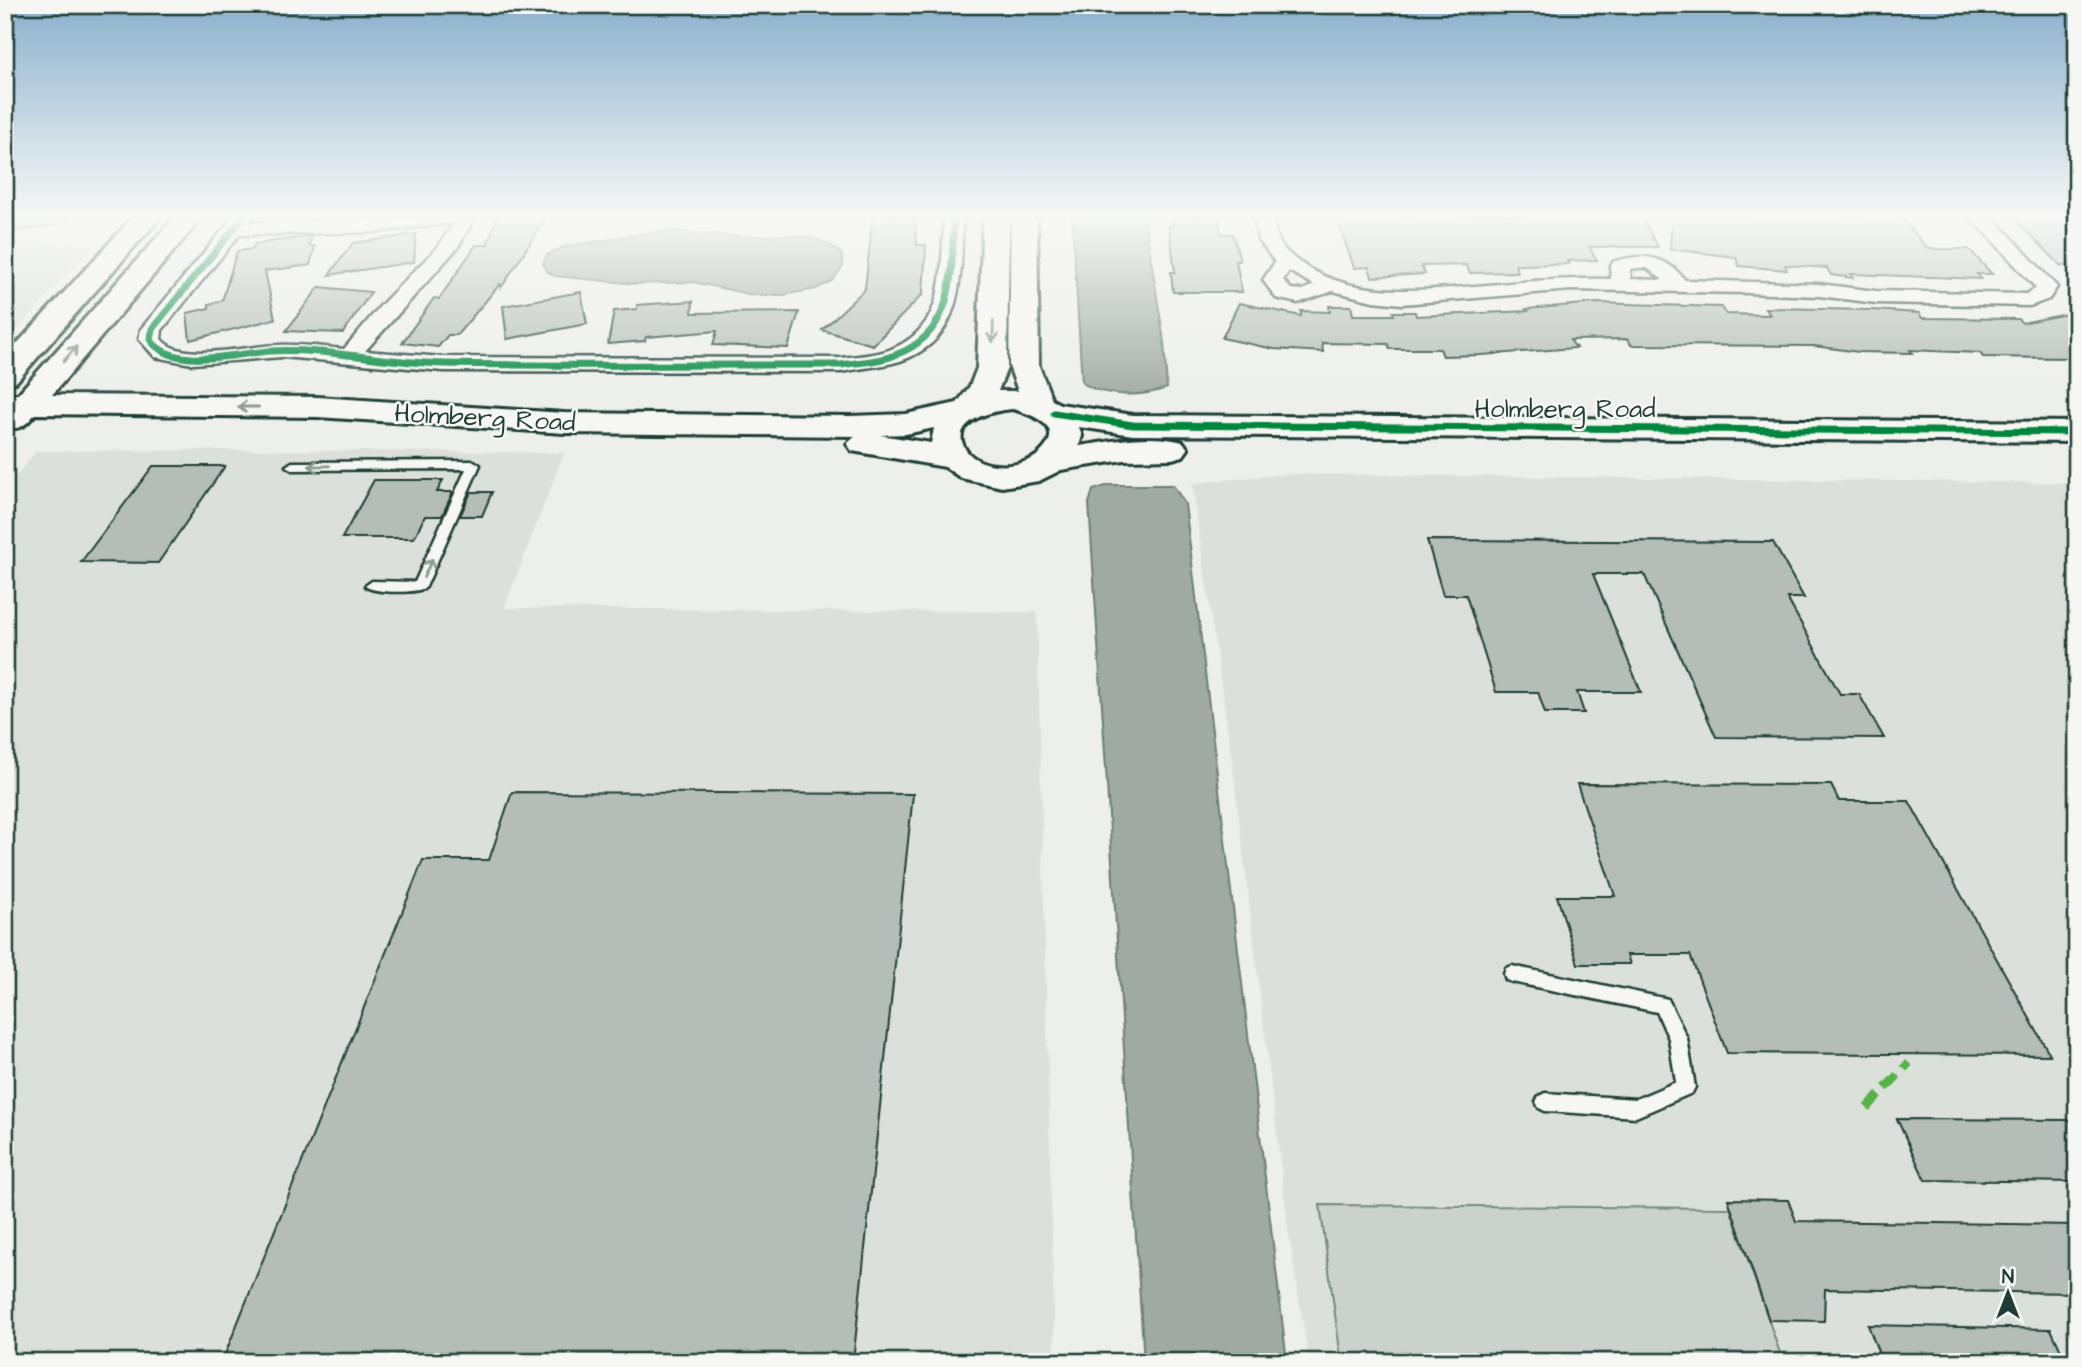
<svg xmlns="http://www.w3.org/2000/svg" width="2082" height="1367" viewBox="0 0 2082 1367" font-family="'Architects Daughter',sans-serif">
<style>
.built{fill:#dce0db}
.green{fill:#cbd2cc;stroke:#758880;stroke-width:2}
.water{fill:#9faaa4;stroke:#6c7e77;stroke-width:2}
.building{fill:#b4bdb8;stroke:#1f3d34;stroke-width:2}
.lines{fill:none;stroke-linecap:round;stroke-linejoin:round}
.lane-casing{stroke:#1f3d34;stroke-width:5}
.street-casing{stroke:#1f3d34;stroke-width:5}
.secondary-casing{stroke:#1f3d34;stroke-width:6}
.lane{fill:#f6f6f2;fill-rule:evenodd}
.street{fill:#f6f6f2;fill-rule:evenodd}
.secondary{fill:#f6f6f2;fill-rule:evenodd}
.quiet{stroke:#55b346;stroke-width:9;stroke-dasharray:18 9;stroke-linecap:butt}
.cycleway-casing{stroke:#f6f6f2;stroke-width:10}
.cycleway{stroke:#00873e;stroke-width:7}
.oneway{stroke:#8a9a93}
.labels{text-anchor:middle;stroke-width:5;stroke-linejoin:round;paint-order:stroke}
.street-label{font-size:26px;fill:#1f3d34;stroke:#f6f6f2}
</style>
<rect width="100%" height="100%" fill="#edefea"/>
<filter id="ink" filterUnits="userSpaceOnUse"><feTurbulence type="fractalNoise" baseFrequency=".0143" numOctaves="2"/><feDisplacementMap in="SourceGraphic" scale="14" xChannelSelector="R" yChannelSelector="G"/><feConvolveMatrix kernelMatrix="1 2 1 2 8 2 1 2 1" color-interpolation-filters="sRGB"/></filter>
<g filter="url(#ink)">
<path class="built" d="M5,243H76L92,247L5,344Z
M260,450L564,453L504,608L1037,612L1055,1362H5V490L36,451Z
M1287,474L2077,483V1362H1309L1289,1236L1232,760L1192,483Z"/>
<path class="green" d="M1320,1205L1730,1208L1782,1359L1341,1358Z"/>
<path class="water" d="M5,215H76L57,225L5,234Z
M1072,215H1144L1164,341L1167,388C1142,397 1106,398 1082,383Z
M675,231C694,232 712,235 731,236C768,239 812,225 842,254L843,266L832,281L816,289L783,295H753L693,282L636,284L555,276L548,272L543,264L547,255L563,247L652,232Z
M1109,485H1173L1185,504L1287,1362H1144L1089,503L1093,490Z"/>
<path class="building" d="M498,215H548L501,288L500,284L457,335H448L438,347L402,343L434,298L439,299L476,245H487Z
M873,215H914L917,245H926L923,294L873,345L822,330L865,289Z
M1172,215H1218L1221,234H1233L1240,261H1236L1242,292H1173L1171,272H1175L1169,226H1174Z
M1336,215H1640L1658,247H1589L1597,260L1567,261L1569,264L1515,265L1518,272L1470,273L1466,265L1421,266L1425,274L1372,277L1369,267L1354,268Z
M1672,215H1899L1928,249H1969L1992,274H1977L1981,279L1851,274L1853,278L1831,275L1827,268L1785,265L1787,270L1739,266L1736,257L1670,249Z
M2011,215H2067L2077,223V266H2061Z
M416,234L414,262L329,275L353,243Z
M312,236L309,246H315L310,265L265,271L275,319L190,340L187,313L209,308V304L222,301L237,251L253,249L255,244Z
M319,287L371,292L343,333L286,331Z
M581,292L587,324L507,339L503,306Z
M693,301L692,313L799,312L788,348L713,345L717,331L646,337L645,341L608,344L614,311L637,309V305Z
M1239,303L1301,316V311L1330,312L1329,306H1351L1353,315H1394L1393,312H1415L1416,316L1528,311L1526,309L1596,303L1721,307L1726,314L1770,315L1765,308L1871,310L1919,313L1922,318L2018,319L2022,323L2077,312V358L1983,357L1980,353L1910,350L1912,353L1859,352L1814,346L1631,345L1628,339L1570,340L1576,348L1481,355L1443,356L1440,349H1390L1388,344L1322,343L1323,352L1274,349L1222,338Z
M153,466H225L158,563L81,562Z
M374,480H443L437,492H453L442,516H425L414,538H342Z
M471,492H492L482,516H460Z
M1427,540L1773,542L1804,598H1787L1840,694H1859L1884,738L1716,737L1644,574H1593L1641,692H1577L1584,713H1545L1538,692H1496L1466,595H1443Z
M1577,784L1831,785L1839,801H1909L2050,1055L1727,1053L1690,955H1627L1630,964H1578L1557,896H1615Z
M512,792L913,794L853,1362H222L423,860H489Z
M1897,1119L2077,1120V1182L1925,1180Z
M1728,1199L1788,1200L1796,1221L2077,1225V1293L1825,1289L1824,1321L1769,1320Z
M1868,1325L2051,1329L2066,1362H1882Z"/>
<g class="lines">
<g class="lane-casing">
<path id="lane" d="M474,461L480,465L426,587C418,594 373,593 365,586L372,581L415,582L466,469L292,470L286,466L292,462Z
M1512,966L1668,999L1687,1038L1695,1087L1692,1093L1636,1117L1545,1111L1539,1108L1536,1102L1539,1096L1545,1093L1636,1099L1676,1082L1669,1039L1657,1012L1512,982L1506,980L1504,974L1506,968Z"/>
</g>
<g class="street-casing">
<path id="street" d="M235,215H254L248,223L476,215L458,247L365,351L443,357L841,358C856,356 875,355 889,350C950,327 939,267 945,215H963C960,273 967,339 900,361C881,367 860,368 841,372L443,371L282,357L192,364L155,357L139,339L141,329ZM454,223L438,247L381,305L344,349C322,347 300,344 278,345C248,345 181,364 161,339L162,330L239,235L374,232Z
M1253,215H1271C1275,228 1277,244 1288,253C1342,302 1422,290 1488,285C1529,281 1569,278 1611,279L1610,266L1613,262C1641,253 1666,255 1685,280L1819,284L1876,291L2027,294L2036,288L1985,232L1966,215H1986L1999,224L2057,287L2049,299L2030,306L1876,303L1819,296L1747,293L1572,290L1402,304L1373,301L1333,291L1298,303L1276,298L1263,280L1275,262L1258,239ZM1638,268H1647L1663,280L1631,279L1630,269ZM1289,271L1314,285L1303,290L1291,289L1283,280Z"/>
</g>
<g class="secondary-casing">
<path id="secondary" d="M135,215H162L16,382L5,384V357Z
M177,215H204L52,395L317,397L564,413L850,416L906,414L957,403L970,386L977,368L983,215H1009L1007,368L998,391H1018L1009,366L1011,215H1037L1039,366L1052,400L1060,404L1133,415L2077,422V442L1133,435L1079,427L1082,436L1079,446C1112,441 1150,433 1183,442L1188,449L1183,456L1172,459L1124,460L1061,470L1039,481L1002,487L961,478L945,467L852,451L847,444L855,436L564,433L317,417L35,414C26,425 20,431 5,427V394H18ZM1013,409C1034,415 1067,427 1040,453C1023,469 981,471 966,450C947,421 994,410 1013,409ZM934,428L931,443L880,435L906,434Z"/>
</g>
<use href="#lane" class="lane"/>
<use href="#street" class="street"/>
<use href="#secondary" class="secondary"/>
<path class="quiet" d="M1867,1108L1909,1063"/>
<g class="cycleway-casing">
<path id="cycleway" d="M245,215L152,329L150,339C171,372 237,353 270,351C328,348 386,363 444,364C576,366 709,365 841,365C858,362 879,362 895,355C958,332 951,270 954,215
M1054,413L1133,425L2077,432"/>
</g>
<use href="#cycleway" class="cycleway"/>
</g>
<defs><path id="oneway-shaft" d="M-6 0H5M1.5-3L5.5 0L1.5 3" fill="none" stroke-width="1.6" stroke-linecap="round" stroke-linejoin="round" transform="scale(1.75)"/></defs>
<g class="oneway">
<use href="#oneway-shaft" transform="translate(993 332) rotate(92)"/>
<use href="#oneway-shaft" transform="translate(70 354) rotate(-49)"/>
<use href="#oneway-shaft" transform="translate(248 407) rotate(-180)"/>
<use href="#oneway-shaft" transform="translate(319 466) rotate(179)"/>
<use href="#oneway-shaft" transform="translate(428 568) rotate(-65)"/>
</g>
</g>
<linearGradient id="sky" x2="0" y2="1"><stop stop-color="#8bb0cd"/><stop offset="0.53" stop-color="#f7f8f6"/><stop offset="1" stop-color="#f7f8f6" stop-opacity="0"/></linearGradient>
<rect width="2082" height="406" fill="url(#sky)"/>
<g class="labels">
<g class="street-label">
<text x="1565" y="417">Holmberg Road</text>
<text transform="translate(485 417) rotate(3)" y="9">Holmberg Road</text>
</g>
</g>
<rect width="2082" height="1367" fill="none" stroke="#f6f6f2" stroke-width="28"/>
<rect x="14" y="14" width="2054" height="1339" fill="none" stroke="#1f3d34" stroke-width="2.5" filter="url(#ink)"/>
<g transform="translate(2008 1293)" stroke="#f6f6f2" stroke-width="5" paint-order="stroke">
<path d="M0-5L12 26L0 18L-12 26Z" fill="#1f3d34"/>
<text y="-10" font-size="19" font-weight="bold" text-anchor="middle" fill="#1f3d34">N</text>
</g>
</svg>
